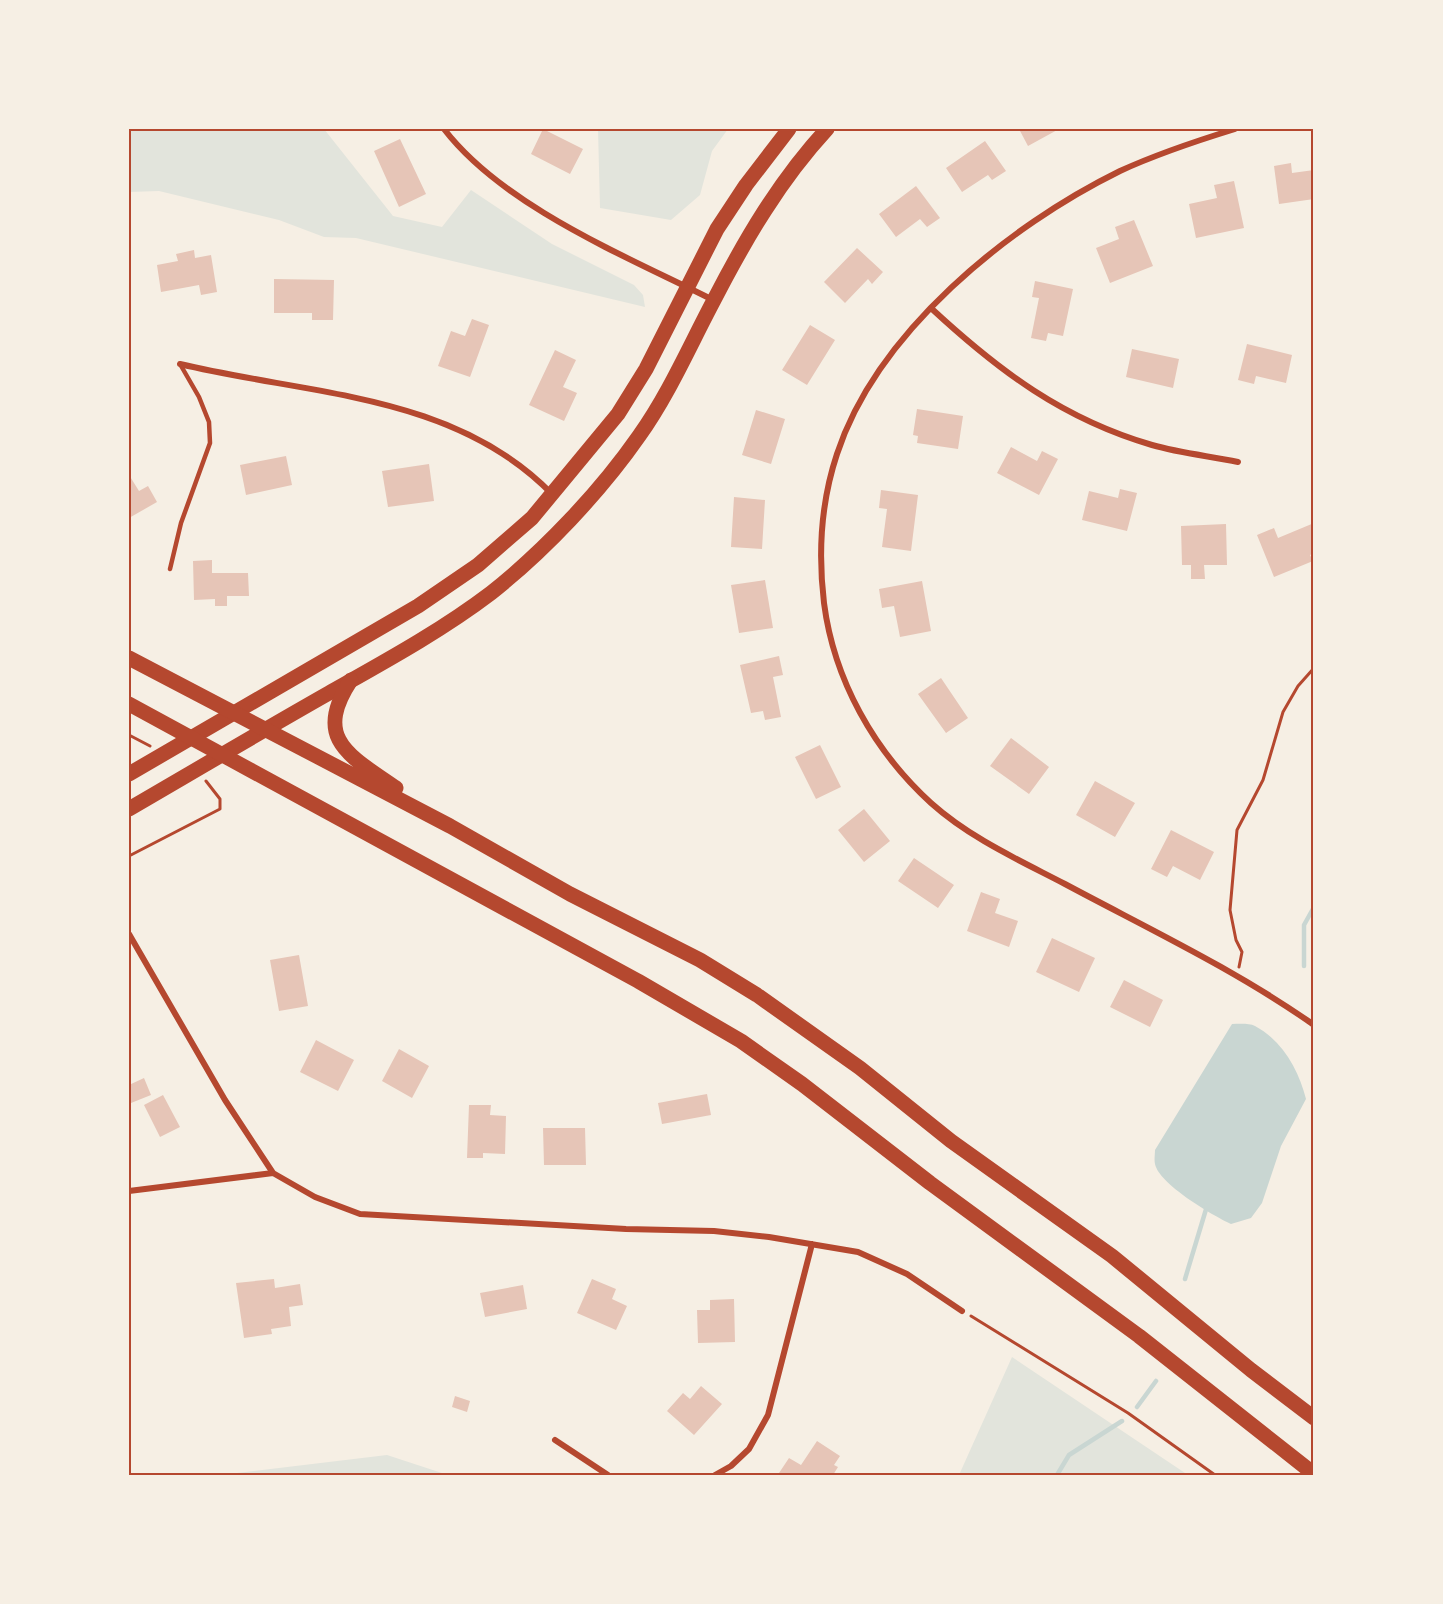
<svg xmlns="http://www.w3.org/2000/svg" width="1443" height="1604" viewBox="0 0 1443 1604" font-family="'Golos Text',sans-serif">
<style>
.green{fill:#e2e4dc}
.water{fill:#c9d6d2}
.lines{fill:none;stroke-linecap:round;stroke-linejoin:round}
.stream{stroke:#c9d6d2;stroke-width:4.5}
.building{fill:#e6c5b7}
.path{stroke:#b5482f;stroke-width:3}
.service{stroke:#b5482f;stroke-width:4.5}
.minor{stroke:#b5482f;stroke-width:6}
.primary{stroke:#b5482f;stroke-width:15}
.trunk{stroke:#b5482f;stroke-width:15}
.neatline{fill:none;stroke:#b5482f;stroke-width:2}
</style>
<rect width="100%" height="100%" fill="#f6efe4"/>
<path class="green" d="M129,129H324L393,216L442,227L471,190L552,244L634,285L643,295L645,307L356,238L324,237L279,220L159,191L129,192Z
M598,129H728L712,151L700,195L671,220L600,208Z
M1012,1357L1188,1475H959Z
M387,1455L448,1475H234L237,1473Z"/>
<path class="water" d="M1232,1024C1239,1024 1249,1023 1255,1026C1283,1041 1299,1071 1306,1099L1281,1146L1262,1203L1251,1218L1231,1224C1212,1215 1159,1184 1155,1164C1154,1160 1155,1154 1155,1150Z"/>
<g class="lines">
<path class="stream" d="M1304,966V925L1314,907
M1185,1279L1207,1206
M1137,1407L1156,1381
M1057,1475L1069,1455L1122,1421"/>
</g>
<path class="building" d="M543,129L583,149L570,174L531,154Z
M1019,129H1059L1028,146Z
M400,139L426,194L399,207L374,151Z
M985,141L1006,171L992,180L988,175L962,192L946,168Z
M1291,163L1292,173L1314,170V199L1279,204L1274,166Z
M1234,181L1244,228L1196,238L1189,204L1217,198L1214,185Z
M916,186L940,218L927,227L920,219L896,237L879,214Z
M1134,220L1153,266L1110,283L1096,248L1119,239L1115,227Z
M857,248L883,272L872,284L868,279L845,303L824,282Z
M194,250L195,258L211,255L217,292L201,295L199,285L161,292L157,265L178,261L176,254Z
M274,279L334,280L333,320H312V313H274Z
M1035,281L1073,289L1063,336L1048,333L1046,341L1031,338L1039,298L1032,297Z
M472,319L489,325L470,377L438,366L451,331L465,336Z
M810,325L835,340L807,385L782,370Z
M1247,344L1292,355L1286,383L1256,376L1254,384L1238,380Z
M1132,349L1179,359L1173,388L1126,377Z
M555,350L576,360L563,387L577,393L564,421L529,405Z
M917,409L963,416L958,449L917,443L918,436L913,435Z
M756,410L785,419L771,464L742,455Z
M1011,447L1037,461L1042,451L1058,459L1039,495L997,473Z
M286,456L292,485L246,495L240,465Z
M429,464L434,501L388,507L382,471Z
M129,475L139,491L148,486L157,502L129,518Z
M1120,489L1137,493L1127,531L1082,520L1089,491L1118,498Z
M881,490L918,495L911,551L882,547L887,509L879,508Z
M734,497L765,500L762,549L731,547Z
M1314,523V553L1310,555L1313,561L1274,577L1257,535L1274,528L1278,538Z
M1226,524L1227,565H1204L1205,579H1191V565H1182L1181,526Z
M212,560V573H248L249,596H227V606H215V599L194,600L193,561Z
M765,580L773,628L739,633L731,585Z
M922,581L931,631L900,637L894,606L882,608L879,589Z
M779,656L783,675L773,677L781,717L765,720L763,711L751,713L740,665Z
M941,678L968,718L946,733L918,694Z
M1011,738L1049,767L1029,794L990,766Z
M820,745L841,787L816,799L795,757Z
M1095,781L1135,803L1115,837L1076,815Z
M864,809L890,841L864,862L838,830Z
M1171,830L1214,852L1200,880L1173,866L1167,877L1151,869Z
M914,858L954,885L938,908L898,881Z
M981,892L1000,899L995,913L1018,921L1009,947L967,931Z
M1052,938L1095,958L1079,992L1036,972Z
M299,955L308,1006L279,1011L270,960Z
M1124,980L1163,1000L1150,1027L1110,1007Z
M316,1040L354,1060L338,1091L300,1072Z
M399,1049L429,1066L412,1098L382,1081Z
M144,1078L151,1095L131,1103L129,1085Z
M707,1094L711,1115L662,1124L658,1103Z
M163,1095L180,1127L160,1137L144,1105Z
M469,1105H491L490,1115L506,1116L505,1154L483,1153V1158H467Z
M543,1128H585L586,1165H544Z
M274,1279L275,1288L300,1284L303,1305L289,1307L291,1326L271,1329L272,1334L244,1338L236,1283Z
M592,1279L616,1289L612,1299L627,1306L616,1330L577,1313Z
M523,1285L527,1309L485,1317L480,1293Z
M734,1299L735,1342L698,1343L697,1310H710V1300Z
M701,1386L722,1404L694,1435L667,1411L683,1393L690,1399Z
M455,1396L470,1401L467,1412L452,1407Z
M817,1441L840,1456L834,1465L838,1467L833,1475L779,1473L789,1458L801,1465Z"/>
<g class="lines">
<path class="path" d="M129,735L150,746
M129,856L220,809V799L206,781
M1239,967L1242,952L1236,940L1230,910L1237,830L1263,780L1283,712L1298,686L1314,668
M971,1316L1128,1413L1215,1475"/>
<path class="service" d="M170,569L181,523L210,443L209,422L199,397L180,364"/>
<path class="minor" d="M444,129C504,207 626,256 713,300
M1235,129C1196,141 1157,154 1120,171C1008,226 877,332 837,454C821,502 818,553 824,603C834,680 874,751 931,803C970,838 1019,860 1065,884C1149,929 1236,970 1314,1025
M932,309C999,371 1063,419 1152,445C1180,453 1209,456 1238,462
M180,364C308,395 454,393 552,494
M129,934L225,1100L273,1173L315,1197L360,1214L626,1229L714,1231L769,1237L858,1252L907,1274L962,1311
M129,1191L273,1173
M555,1440L608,1475
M715,1475L731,1466L749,1449L768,1415L812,1244"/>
<path class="primary" d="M129,774L418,606L478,565L532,518L618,414L646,369L717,229L746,185L789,129
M129,809C196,770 262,731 329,693C384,662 441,631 491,593C544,551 600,492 639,436C669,394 690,345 714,300C746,238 780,180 827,129"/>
<path class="trunk" d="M129,658L450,826L570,894L700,960L757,995L860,1068L951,1141L1112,1256L1251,1370L1314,1418
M351,680C312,739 350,756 396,788
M129,704L638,981L741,1041L802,1084L930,1183L1139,1336L1314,1474"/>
</g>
<rect width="1443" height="1604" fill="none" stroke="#f6efe4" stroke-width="261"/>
<rect x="130" y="130" width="1182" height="1344" class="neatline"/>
</svg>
